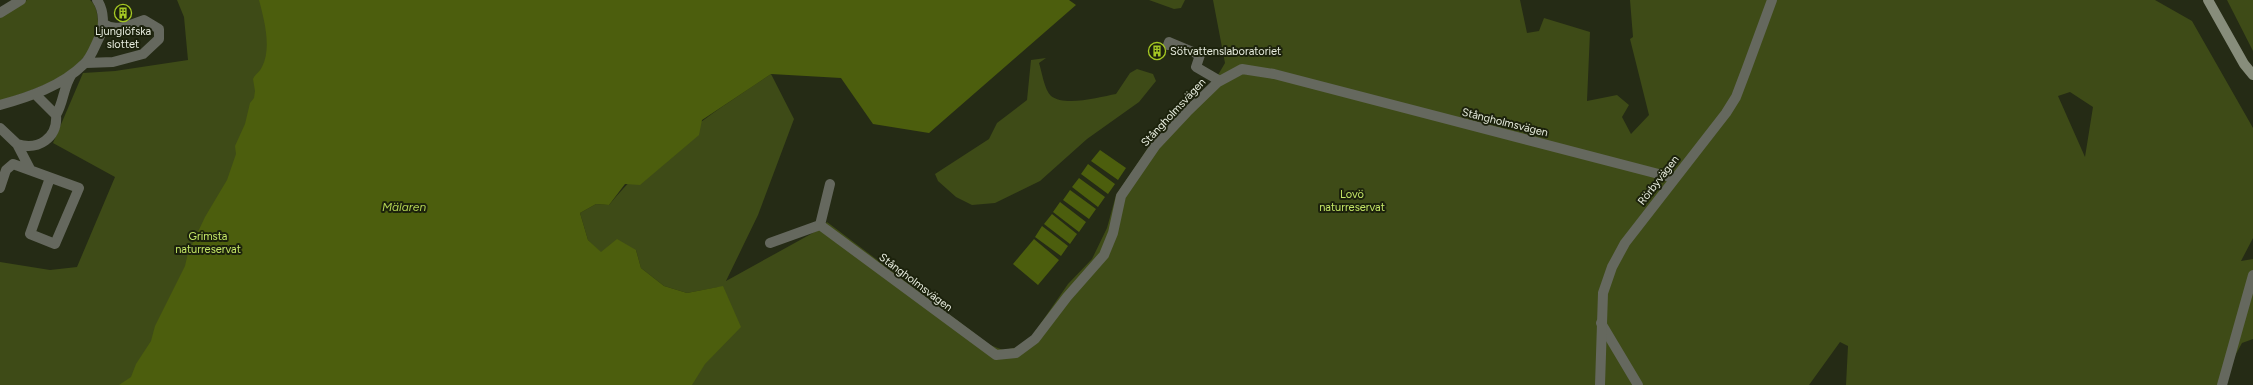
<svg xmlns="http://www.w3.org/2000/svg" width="2253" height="385" viewBox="0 0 2253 385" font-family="Figtree,sans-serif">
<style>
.green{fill:#3e4b17;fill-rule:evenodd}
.water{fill:#4c5e0d}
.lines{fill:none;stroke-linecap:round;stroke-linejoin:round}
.minor{stroke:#65685e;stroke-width:10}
.tertiary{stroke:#65685e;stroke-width:10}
.secondary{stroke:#878d7b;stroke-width:10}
.labels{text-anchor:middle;stroke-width:4;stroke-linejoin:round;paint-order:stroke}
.poi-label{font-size:11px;fill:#e7ecde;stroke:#1c220c}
.street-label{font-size:11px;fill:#e7ecde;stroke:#1c220c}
.park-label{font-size:11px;fill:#c5e767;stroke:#1c220c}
.water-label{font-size:12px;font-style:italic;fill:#b3d353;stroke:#1c220c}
</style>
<rect width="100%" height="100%" fill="#252b15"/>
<path class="green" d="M27,0H90C97,6 97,14 98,22C100,32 96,37 92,45C73,79 35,89 0,101V18Z
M177,0H384L256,385H0V262L50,270L77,267L115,177L53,143L83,73L115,71L188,60L184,17Z
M1149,0H1185L1181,8L1174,9Z
M1213,0H1520L1527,33L1539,31L1544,18L1590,32L1587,101L1617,95L1629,105L1622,117L1631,134L1649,115L1630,39L1633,37L1630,0H2155L2192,21L2253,128V238L2241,261L2253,259V339L2242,343L2219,385H1846L1848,346L1840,342L1809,385H410L440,139L781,58L553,217L658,313L719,287L687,293L664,286L641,268L636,250L601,253L588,240L580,213L596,204L609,205C653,151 714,112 771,74L794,119L758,215L726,281L820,229L827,222L990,345L1003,350L1019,347L1032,336L1068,284L1092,259L1107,228L1116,195L1154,139L1197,101L1218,75L1225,63ZM2070,92L2093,107L2085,157L2058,96Z
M2227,0H2253V51Z
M1046,58L1039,63C1042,72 1044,89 1051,96C1065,107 1100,97 1116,94L1130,73L1137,69L1153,74L1156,81L1139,102L1087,139L1040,181L995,203L972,205L956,197L938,181L935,174L989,139L997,123L1027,100L1031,60Z"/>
<path class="water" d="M259,0H1069L1076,5L929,133L873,124L841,78L771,74L702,120L699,135L640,185L625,184L609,205L596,204L580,213L588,240L601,252L617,239L636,250L641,268L664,286L687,293L723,286L741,327L705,364L692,385H119L131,377L136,364L151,341L155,326L185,266L188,253L205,217L227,180L236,154L235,146L245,124L250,103L254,98L255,91L253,79C255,74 260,72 262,67C272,48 264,19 259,0Z
M1100,150L1126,168L1118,180L1091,161Z
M1088,164L1115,184L1108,194L1081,174Z
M1079,178L1105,197L1098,207L1072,187Z
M1070,190L1096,209L1089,219L1063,200Z
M1060,202L1086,222L1079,232L1053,212Z
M1052,214L1077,234L1070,244L1044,224Z
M1042,226L1068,246L1061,256L1035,237Z
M1034,239L1059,260L1038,285L1013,264Z"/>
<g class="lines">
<path class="minor" d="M0,13L21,0
M1168,45L1169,42L1200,55L1196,67L1220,81
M86,63L113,62L143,54L159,39V29L144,20C131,24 116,33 104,24
M0,105C29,97 62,86 84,64C91,58 95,46 99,38C105,27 104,10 97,0
M56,115C64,102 63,87 72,74
M0,128L17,144L30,169
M17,144C38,151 58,138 56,115L35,94
M830,184L820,225L996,355L1016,353L1035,339L1067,297L1104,255L1113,233L1121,196L1156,145L1187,112L1218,82L1242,69L1274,74L1674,178
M0,188L6,170L13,164L79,188L55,244L30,234L50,178
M770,243L820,225
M1601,323L1638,385
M2222,385L2253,275"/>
<path class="tertiary" d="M1600,385L1603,293L1612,267L1625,243L1726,113L1736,97L1747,68L1772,0"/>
<path class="secondary" d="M2208,0L2244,64L2253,75"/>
</g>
<defs>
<g id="building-ring" transform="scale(0.9)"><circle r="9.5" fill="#1c220c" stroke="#a5c823" stroke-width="1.5"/><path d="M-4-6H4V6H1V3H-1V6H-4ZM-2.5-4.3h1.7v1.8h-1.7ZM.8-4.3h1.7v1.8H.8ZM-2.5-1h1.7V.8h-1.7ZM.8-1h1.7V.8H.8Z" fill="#a5c823"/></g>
</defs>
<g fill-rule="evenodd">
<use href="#building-ring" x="123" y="13"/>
<use href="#building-ring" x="1157" y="51"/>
</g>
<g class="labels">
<g class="poi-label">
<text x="123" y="35">Ljunglöfska<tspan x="123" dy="13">slottet</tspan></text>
<text x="1170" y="55" text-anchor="start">Sötvattenslaboratoriet</text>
</g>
<g class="street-label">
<text transform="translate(1173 112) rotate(-47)" y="4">Stångholmsvägen</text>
<text transform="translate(1505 122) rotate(14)" y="4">Stångholmsvägen</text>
<text transform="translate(1658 180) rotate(-52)" y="4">Rörbyvägen</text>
<text transform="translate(916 282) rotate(37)" y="4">Stångholmsvägen</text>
</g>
<g class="park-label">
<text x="1352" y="198">Lovö<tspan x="1352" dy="13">naturreservat</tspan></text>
<text x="208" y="240">Grimsta<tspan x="208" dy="13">naturreservat</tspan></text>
</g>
<g class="water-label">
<text x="404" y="211">Mälaren</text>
</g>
</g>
</svg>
